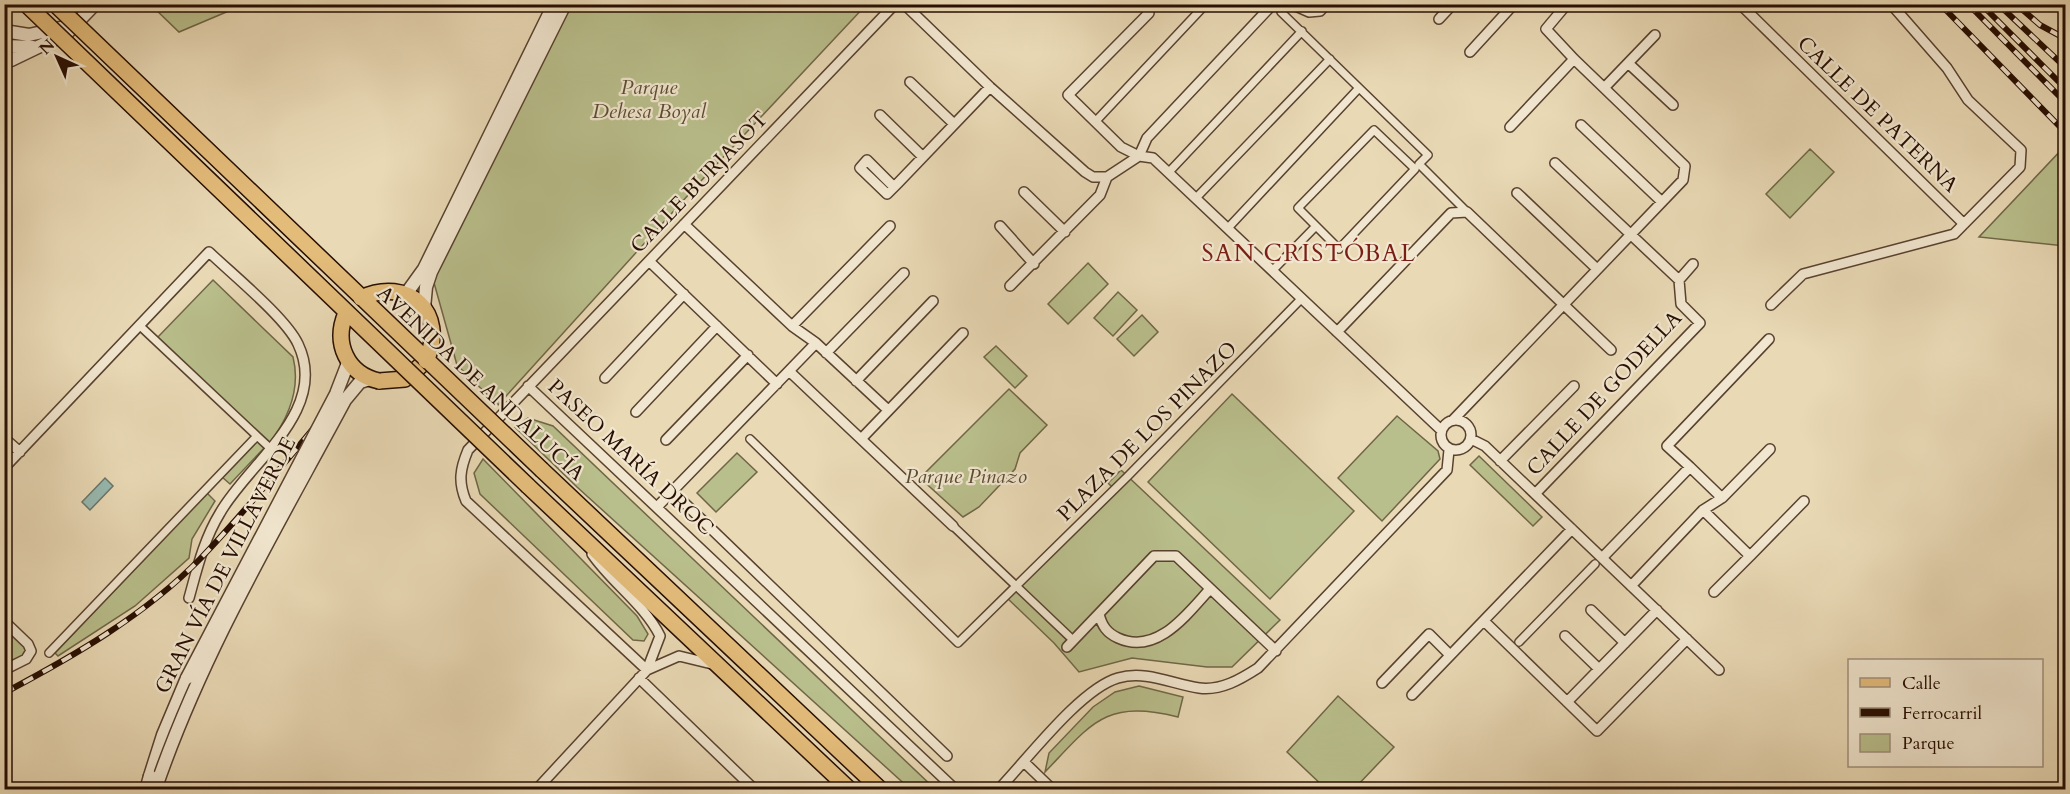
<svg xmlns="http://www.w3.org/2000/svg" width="2070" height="794" viewBox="0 0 2070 794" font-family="Cardo,serif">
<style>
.green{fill:#b9bf8c;stroke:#706647;stroke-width:1.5}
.water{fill:#97bab1;stroke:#6a756b;stroke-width:1.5}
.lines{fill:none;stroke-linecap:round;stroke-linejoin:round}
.pedestrian-casing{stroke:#58412f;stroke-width:10}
.minor-casing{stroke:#58412f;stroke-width:12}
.tertiary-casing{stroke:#58412f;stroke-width:15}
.primary-casing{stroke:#270e02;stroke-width:18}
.pedestrian{stroke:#f1e6cf;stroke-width:7}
.minor{stroke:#f1e6cf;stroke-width:9}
.tertiary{stroke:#f1e6cf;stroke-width:12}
.primary{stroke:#e4bc7a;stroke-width:15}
.rail-casing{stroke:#270e02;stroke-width:6}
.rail{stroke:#f1e6cf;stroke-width:4;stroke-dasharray:11;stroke-linecap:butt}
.tertiary-bridge-casing{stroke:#58412f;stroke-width:15;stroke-linecap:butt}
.primary-bridge-casing{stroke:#270e02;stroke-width:18;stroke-linecap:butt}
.tertiary-bridge{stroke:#f1e6cf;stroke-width:12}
.primary-bridge{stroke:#e4bc7a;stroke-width:15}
.labels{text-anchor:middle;stroke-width:4.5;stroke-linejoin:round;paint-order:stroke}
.park-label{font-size:21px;font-style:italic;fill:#5a4c32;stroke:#f1e6cf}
.street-label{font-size:21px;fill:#270e02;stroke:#f1e6cf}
.quarter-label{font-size:24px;letter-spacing:1.5px;fill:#7a1f14;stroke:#f1e6cf}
</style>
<rect width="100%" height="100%" fill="#e9d9b5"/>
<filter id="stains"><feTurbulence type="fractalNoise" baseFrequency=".00333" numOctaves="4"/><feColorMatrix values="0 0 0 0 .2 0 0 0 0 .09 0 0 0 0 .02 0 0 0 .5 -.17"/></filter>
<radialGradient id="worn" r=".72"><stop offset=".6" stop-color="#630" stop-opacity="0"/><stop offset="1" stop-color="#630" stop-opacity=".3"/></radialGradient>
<path class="green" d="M151,5H243L179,32Z
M568,5H866L700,182L498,405L457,365L431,272Z
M2065,146V246L1979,237Z
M1810,149L1834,172L1790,218L1766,194Z
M1088,263L1108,284L1068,324L1048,304Z
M213,280L293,357C301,389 288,419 269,444L157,338Z
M1118,292L1137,310L1113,336L1094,318Z
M1142,315L1158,332L1134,356L1117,339Z
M996,346L1027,376L1015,388L984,357Z
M1009,389L1047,425L1020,453L1015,469L979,507L963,517L920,478Z
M1232,394L1354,511L1270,599L1148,482Z
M1397,416L1438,451L1440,459L1382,521L1338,478Z
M528,418L553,426L935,789H910L577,487L515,427Z
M257,440L265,447L230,484L222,477Z
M737,453L757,472L716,512L697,493Z
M1479,456L1542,517L1533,526L1470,465Z
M483,459L637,616L648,634L644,641L633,640L480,494L474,473Z
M1121,470L1280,620L1232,667H1207L1132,658L1079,672L1054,643L1005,596L1115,490L1108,483Z
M207,493L215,501L192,539L189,558L135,606L58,656L55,653Z
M4,625L23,643L27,649L24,657L4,667Z
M1139,686L1183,697L1178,717C1105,699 1092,723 1045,772L1049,753L1093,707L1115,692Z
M1338,696L1394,747L1354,789H1326L1287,752Z"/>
<path class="water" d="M105,478L113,486L90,510L82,502Z"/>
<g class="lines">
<g class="pedestrian-casing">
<path id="pedestrian" d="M1281,4V12L1428,155L1419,164L1467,212
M1095,122L1206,4
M1169,172L1302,31
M1196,198L1330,59
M1228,228L1359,88
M1273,270L1316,226L1298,208L1374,130L1415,169L1339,249L1316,226
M257,436L271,449
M750,439L958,643L1128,476L1302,298
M953,526L1073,640
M1519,642L1595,564
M49,653L257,436L139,325"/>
</g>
<g class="minor-casing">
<path id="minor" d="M904,4L990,87L1085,172L1093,177H1107
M1291,4L1309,12L1320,11L1326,4
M1740,4L1964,224
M1439,19L1453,4
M1470,52L1514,4
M1628,63L1673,105
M910,82L954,124
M1604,88L1655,35
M880,115L923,157
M1581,125L1662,202
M1510,127L1574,59
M1139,156L1121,147L1068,95L1149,13
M1139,156L1147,138L1273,4
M894,187L867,160L860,168L887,194L898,183L990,87
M1024,192L1065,232
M1517,193L1597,269
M684,224L792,326L816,343L888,410
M1000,226L1034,264
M649,261L777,384
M1679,280L1693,264
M1010,286L1100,195L1107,177L1139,156L1153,158L1441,430
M1771,305L1803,274L1954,234L2020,167L2021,150L1968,100L1947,68L1891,4
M792,326L890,226
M1337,332L1451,213L1467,212L1611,350
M826,353L904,273
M789,371L953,526
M605,378L684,294
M856,381L933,301
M528,386L956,790
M636,412L717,326
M1453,420L1683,180L1685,166L1574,59L1546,29L1567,4
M1441 435a15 15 0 1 1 30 0a15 15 0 1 1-30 0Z
M4,438L20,452
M862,438L963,333
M1471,439L1485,446L1719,670
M666,440L748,355
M1500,461L1574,386
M1690,467L1722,498L1770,449
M4,468L209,252C232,274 286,318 298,344C330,411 248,463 220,513C204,539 197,569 189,598
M672,491L947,756
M1535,494L1700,323L1681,304L1679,280L1555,163
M658,506L816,343
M1703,510L1750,556L1804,501
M1602,558L1690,467L1667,446L1769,339
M1631,586L1703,510L1722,498
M1714,592L1750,556
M1591,610L1625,643
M1099,614C1102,626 1107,633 1118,638C1157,656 1188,613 1210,589
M4,621L28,644L31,651L26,659L4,670
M1484,621L1597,731L1687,639
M1565,636L1599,669
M1067,647L1154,556H1176L1276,651
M647,670L466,501C458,482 460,469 468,450L895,4
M647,670L679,656L712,664
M639,678L755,790
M1382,683L1429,634L1450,655
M1412,695L1572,529
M1567,702L1657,610
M1024,762L1053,790
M536,790L647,670L660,636C644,604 612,583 592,554
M998,790C1027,760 1080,689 1118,678C1146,670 1172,684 1199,688C1221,691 1241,679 1258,668L1447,470L1449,450"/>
</g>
<g class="tertiary-casing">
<path id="tertiary" d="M4,31L29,35L60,28
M4,46L33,47
M11,60L67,33L95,4
M150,776L163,735L187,678"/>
</g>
<g class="primary-casing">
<path id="primary" d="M379,381L405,379L426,361
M542,470L881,790
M528,486L850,790"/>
</g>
<use href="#pedestrian" class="pedestrian"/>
<use href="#minor" class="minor"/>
<use href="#tertiary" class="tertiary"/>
<use href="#primary" class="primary"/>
<g class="rail-casing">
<path id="rail" d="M1940,4L2066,133
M1968,4L2066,103
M1981,4L2066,89
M1998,4L2066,68
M2016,4L2040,25L2066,39
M4,693C74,656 145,615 200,559C251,506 297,447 344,392"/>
</g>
<use href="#rail" class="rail"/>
<g class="tertiary-bridge-casing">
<path id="tertiary-bridge" d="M406,294L424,269L554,4
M424,308L426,287L431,272L565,4
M187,678L336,394L348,363
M146,790L150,776
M155,790C202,652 277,527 345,400L360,382L370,379"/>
</g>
<g class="primary-bridge-casing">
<path id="primary-bridge" d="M26,4L528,486
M55,4L542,470
M361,298C408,276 448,313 426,361
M346,313C333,343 347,374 379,381"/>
</g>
<use href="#tertiary-bridge" class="tertiary-bridge"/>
<use href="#primary-bridge" class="primary-bridge"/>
</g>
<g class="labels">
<g class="park-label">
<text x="649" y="94">Parque<tspan x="649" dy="24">Dehesa Boyal</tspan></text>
<text x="966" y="483">Parque Pinazo</text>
</g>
<g class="street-label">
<text transform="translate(1878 114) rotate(44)" y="7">CALLE DE PATERNA</text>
<text transform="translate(699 182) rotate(-46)" y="7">CALLE BURJASOT</text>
<text transform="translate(481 383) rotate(43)" y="7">AVENIDA DE ANDALUCÍA</text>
<text transform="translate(1604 393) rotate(-47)" y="7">CALLE DE GODELLA</text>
<text transform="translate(1147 431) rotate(-45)" y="7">PLAZA DE LOS PINAZO</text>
<text transform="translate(631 457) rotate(43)" y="7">PASEO MARÍA DROC</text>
<text transform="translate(225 565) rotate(-63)" y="7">GRAN VÍA DE VILLAVERDE</text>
</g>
<g class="quarter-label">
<text x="1309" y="261">SAN CRISTÓBAL</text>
</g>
</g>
<rect width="2070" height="794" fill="none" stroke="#e9d9b5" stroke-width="24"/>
<rect x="6" y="6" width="2058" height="782" fill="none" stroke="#270e02" stroke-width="3"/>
<rect x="12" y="12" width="2046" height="770" fill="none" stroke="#270e02" stroke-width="1.5"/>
<rect x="1848" y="659" width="195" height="108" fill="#f1e6cf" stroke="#a0907d" stroke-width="1.5"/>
<rect x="1860" y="678" width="30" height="9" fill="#e4bc7a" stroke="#a0907d" stroke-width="1.5"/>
<text x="1902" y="689" font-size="18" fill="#270e02">Calle</text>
<rect x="1860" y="708" width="30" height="9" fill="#270e02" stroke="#a0907d" stroke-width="1.5"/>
<text x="1902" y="719" font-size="18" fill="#270e02">Ferrocarril</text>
<rect x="1860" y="734" width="30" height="18" fill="#b9bf8c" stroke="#a0907d" stroke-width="1.5"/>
<text x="1902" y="749" font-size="18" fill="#270e02">Parque</text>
<g transform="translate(57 57) rotate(315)" stroke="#f1e6cf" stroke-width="4.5" paint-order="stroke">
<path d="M0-4.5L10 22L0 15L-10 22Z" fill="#270e02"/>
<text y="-9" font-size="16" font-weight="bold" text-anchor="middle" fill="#270e02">N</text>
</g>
<rect width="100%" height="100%" filter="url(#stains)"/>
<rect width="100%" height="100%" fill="url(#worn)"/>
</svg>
